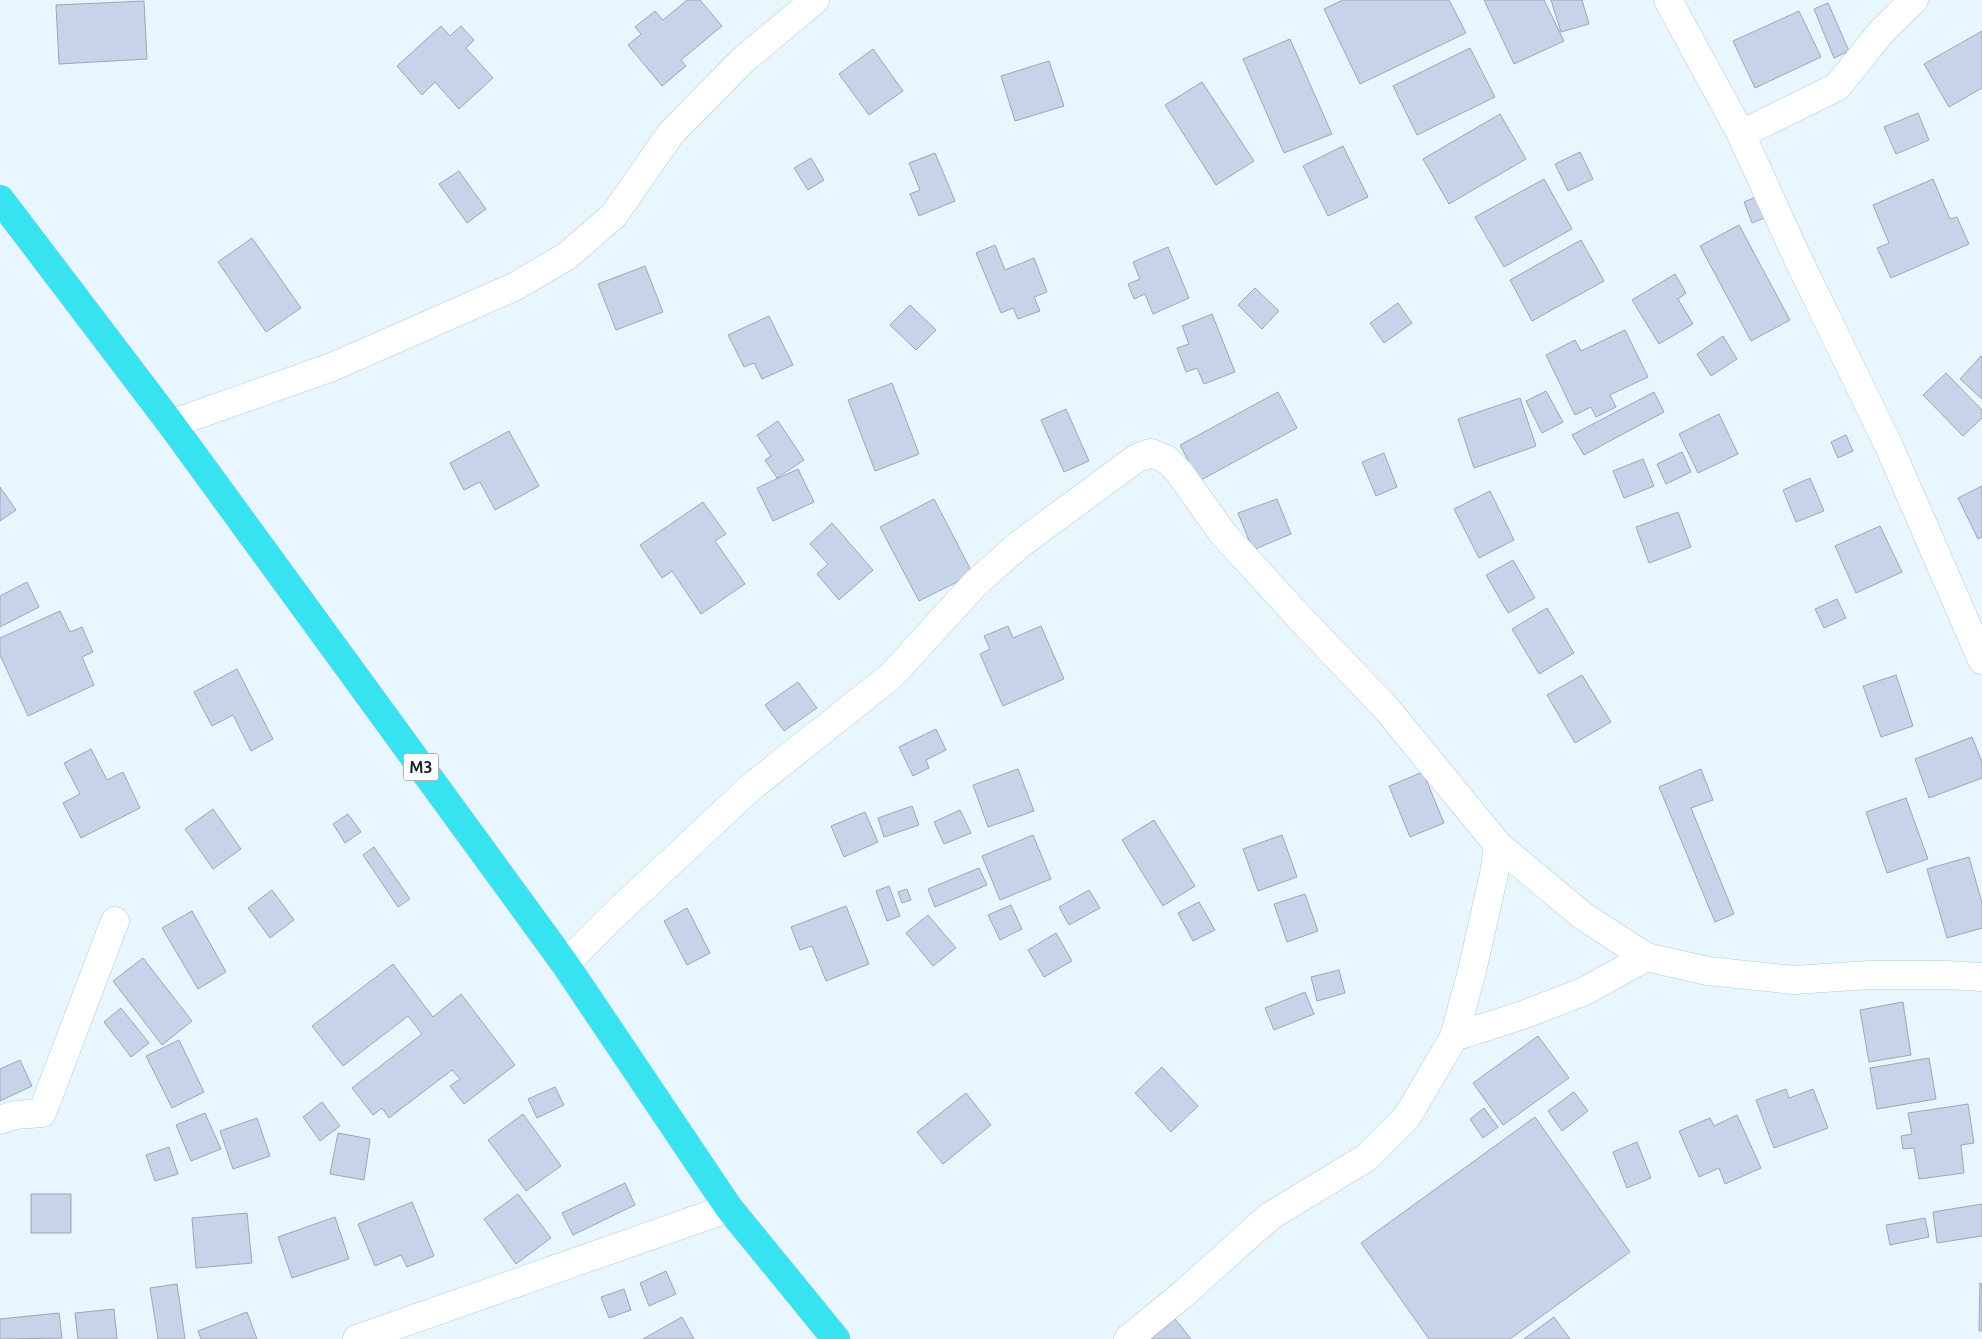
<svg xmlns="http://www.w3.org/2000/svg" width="1982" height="1339" viewBox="0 0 1982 1339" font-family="Ubuntu,sans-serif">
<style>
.building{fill:#c7d3e9;stroke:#9ba6bb}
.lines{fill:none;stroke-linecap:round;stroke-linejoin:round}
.minor-casing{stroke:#b2cbd9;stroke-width:29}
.highway-casing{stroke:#d1d2d3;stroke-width:29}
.minor{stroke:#fff;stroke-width:28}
.highway{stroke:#38e3f1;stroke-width:28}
.labels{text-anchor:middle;stroke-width:4;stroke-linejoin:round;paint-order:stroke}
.shield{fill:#fff;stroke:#5d6366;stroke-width:1}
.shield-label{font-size:16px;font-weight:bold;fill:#172025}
</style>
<rect width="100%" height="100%" fill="#e7f6ff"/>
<path class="building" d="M687,0H700L722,26L681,60L686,66L662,86L628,45L641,34L635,27L655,11L663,20Z
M1343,0H1449L1466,33L1360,84L1324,9Z
M1484,0H1544L1564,41L1514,64Z
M1551,0H1582L1589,24L1561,32Z
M144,1L147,59L59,64L56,5Z
M1828,3L1849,51L1834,58L1814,9Z
M1799,11L1821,57L1755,88L1733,41Z
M441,26L450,36L461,26L474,40L466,48L493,78L459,109L435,82L422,95L397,66Z
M1982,31V88L1949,107L1924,64Z
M1290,39L1332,134L1284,153L1243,59Z
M1470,48L1495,97L1417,135L1393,86Z
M873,49L903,91L869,115L839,74Z
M1049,61L1064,106L1015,121L1001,76Z
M1202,82L1254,161L1216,185L1165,105Z
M1918,113L1929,140L1896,154L1884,127Z
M1500,114L1526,159L1449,204L1423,159Z
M1343,146L1368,197L1328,216L1303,166Z
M1580,152L1593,179L1568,191L1555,164Z
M935,153L955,201L919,216L910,194L920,190L909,163Z
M811,158L824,180L808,190L794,168Z
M459,171L486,209L467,223L439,184Z
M1544,179L1572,229L1504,267L1475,217Z
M1933,179L1950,219L1957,217L1969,244L1891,278L1877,248L1889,243L1873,205Z
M1758,196L1767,217L1752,223L1744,202Z
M1739,225L1790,320L1751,341L1700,246Z
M252,238L301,308L266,332L218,262Z
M1581,240L1604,281L1532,321L1510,280Z
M995,245L1005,270L1034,258L1047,292L1034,297L1040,311L1018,319L1013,308L1001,313L976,253Z
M1168,247L1189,298L1153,314L1145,294L1134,299L1128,284L1140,279L1133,262Z
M645,266L663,312L616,330L598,284Z
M1675,274L1686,293L1678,299L1693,324L1659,344L1632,300Z
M1255,288L1279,311L1262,329L1238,305Z
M1398,303L1412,323L1384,343L1370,323Z
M910,305L936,330L916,350L890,325Z
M1212,314L1235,372L1204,384L1197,368L1186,372L1177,348L1189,344L1182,326Z
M769,316L793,365L762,379L754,363L744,367L728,335Z
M1625,330L1648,377L1610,395L1616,407L1596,417L1591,407L1575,415L1546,355L1575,340L1581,351Z
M1723,336L1737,359L1711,376L1697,354Z
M1981,356L1982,357V399L1960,379Z
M1946,373L1982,410V418L1963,436L1923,395Z
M892,383L919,454L875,471L848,400Z
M1546,391L1563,422L1542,433L1526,401Z
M1278,392L1297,428L1199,481L1180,445Z
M1654,392L1664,412L1584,455L1572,435Z
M1520,398L1536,446L1474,468L1458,419Z
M1066,409L1089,461L1064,472L1041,420Z
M1719,414L1738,454L1698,473L1679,434Z
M778,421L804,460L777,478L765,460L771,456L757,435Z
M509,431L539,486L495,510L480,482L464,490L450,463Z
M1846,435L1853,451L1838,458L1831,442Z
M1682,452L1691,472L1666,484L1657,464Z
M1384,453L1397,487L1376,496L1362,462Z
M1643,459L1654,486L1624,498L1613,471Z
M798,469L814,502L773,521L757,488Z
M1810,478L1824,511L1796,522L1783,490Z
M1982,486V537L1978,539L1958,498Z
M0,487L16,510L0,521Z
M1490,491L1514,540L1479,558L1454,509Z
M934,499L973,574L919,601L880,527Z
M1277,499L1291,534L1253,550L1238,513Z
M703,502L726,534L715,541L745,584L701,614L672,571L662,578L640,545Z
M1678,512L1691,547L1649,563L1636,527Z
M832,523L873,570L839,600L817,574L828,564L810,544Z
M1880,526L1902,572L1856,593L1835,546Z
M1513,560L1535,598L1508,613L1486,575Z
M27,582L39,607L0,627V596Z
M1837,599L1846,618L1824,628L1815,609Z
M1547,608L1574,653L1539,674L1512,629Z
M60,611L70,632L82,627L93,652L82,657L94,685L28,716L0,655V638Z
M1008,626L1013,638L1041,626L1064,679L1003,706L980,654L990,649L984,636Z
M237,669L273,739L251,751L233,715L212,726L194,692Z
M1582,675L1611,722L1575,743L1547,695Z
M1896,675L1913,726L1881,737L1863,686Z
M798,682L817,708L784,731L765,705Z
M936,729L946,750L926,760L929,768L913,776L899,747Z
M1972,737L1982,762V778L1929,798L1915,759Z
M91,749L107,780L123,772L140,808L81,838L63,803L80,794L64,763Z
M1018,769L1034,811L988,827L973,785Z
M1701,769L1713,800L1691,808L1734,914L1715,922L1659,787Z
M1423,772L1444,823L1410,837L1389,786Z
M1906,798L1928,859L1887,873L1866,812Z
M912,806L919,825L884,837L878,818Z
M213,809L241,849L213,869L185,829Z
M960,810L971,833L944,844L934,822Z
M865,812L878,842L844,857L831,826Z
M348,814L361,832L345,843L333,824Z
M1154,820L1195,886L1163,906L1122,840Z
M1033,835L1051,879L1000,900L982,856Z
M1282,835L1297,877L1258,891L1243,849Z
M374,847L410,899L398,907L363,855Z
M1969,857L1982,903V928L1947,938L1927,869Z
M979,868L987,885L935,907L928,889Z
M889,886L900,916L887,921L876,891Z
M907,889L911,900L902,903L898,892Z
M272,890L294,920L270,938L248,908Z
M1089,890L1100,908L1069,925L1059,907Z
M1305,894L1318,931L1287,942L1274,904Z
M1199,902L1215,930L1193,941L1178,913Z
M1011,905L1022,929L1000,940L988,915Z
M846,906L869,964L826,981L812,946L800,950L791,927Z
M687,908L710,953L687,965L664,921Z
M192,911L226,972L198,989L162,928Z
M928,915L956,948L933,966L906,933Z
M1056,933L1072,961L1044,977L1028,950Z
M143,958L192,1021L162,1045L113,981Z
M393,964L433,1017L461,994L515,1065L464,1104L450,1086L460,1079L452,1070L389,1118L382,1108L373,1115L352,1088L422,1034L408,1016L343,1066L312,1026Z
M1339,970L1345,993L1317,1001L1311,977Z
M1305,992L1314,1014L1274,1030L1265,1008Z
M1903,1002L1911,1055L1869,1062L1860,1010Z
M121,1008L149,1043L131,1057L104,1022Z
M1538,1036L1569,1078L1503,1125L1473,1083Z
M179,1040L204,1092L172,1108L146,1056Z
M1929,1058L1936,1099L1877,1109L1870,1068Z
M20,1060L32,1086L0,1101V1069Z
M1162,1067L1198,1106L1171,1132L1135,1093Z
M555,1087L564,1105L537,1118L528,1099Z
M1786,1089L1789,1098L1813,1089L1828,1128L1774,1148L1756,1100Z
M1574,1092L1588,1111L1562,1131L1548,1111Z
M966,1093L991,1125L943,1164L917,1132Z
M322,1102L340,1126L320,1141L303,1117Z
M1968,1104L1974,1143L1961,1145L1964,1173L1919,1179L1914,1148L1903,1149L1901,1136L1912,1134L1908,1113Z
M1484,1108L1498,1127L1483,1138L1470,1119Z
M205,1113L221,1149L191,1161L176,1125Z
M523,1114L561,1166L526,1191L488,1140Z
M1737,1115L1761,1168L1725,1184L1719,1168L1699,1177L1679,1131L1710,1118L1714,1126Z
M1535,1117L1630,1252L1510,1339H1429L1361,1243Z
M257,1118L270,1156L233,1169L220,1131Z
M338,1133L370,1139L364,1180L330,1174Z
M1637,1142L1651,1178L1627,1188L1613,1152Z
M169,1147L178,1174L155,1181L146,1155Z
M625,1183L635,1205L573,1235L562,1213Z
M31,1194H71V1233H31Z
M518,1194L551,1238L516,1264L484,1219Z
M412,1202L434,1256L407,1267L401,1255L375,1266L358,1224Z
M1982,1204V1236L1937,1243L1933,1212Z
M247,1213L252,1263L196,1268L192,1218Z
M335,1217L349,1259L292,1278L278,1237Z
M1925,1218L1929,1237L1890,1245L1886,1225Z
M666,1271L676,1294L649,1306L640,1283Z
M1980,1283L1982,1284V1331H1979Z
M177,1284L185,1339H158L150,1288Z
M624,1289L631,1310L609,1318L601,1297Z
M114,1309L117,1339H78L75,1313Z
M247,1312L257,1339H201L198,1331Z
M59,1313L62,1338L0,1339V1319Z
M682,1317L694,1339H643Z
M1554,1317L1570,1339H1524Z
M1175,1319L1191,1339H1151Z"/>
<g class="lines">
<g class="minor-casing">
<path id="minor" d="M1668,0L1741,134L1797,257L1888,444L1982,660
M1741,134L1837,87L1882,31L1914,0
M171,424L332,367L514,287L567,256L614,215L671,133L743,60L815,0
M565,964L610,919L750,788L891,676L975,584L1020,544L1137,458L1151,453L1166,459L1179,472L1224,535L1302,620L1386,708L1498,845L1583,916L1646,957
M1454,1037L1520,1016L1585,991L1646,957L1708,971L1794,980L1869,975H1947L1982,977
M0,1120L15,1115L42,1113L115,921
M357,1339L729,1208
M1128,1339L1182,1295L1270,1216L1366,1158L1407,1117L1454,1037L1472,971L1494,874L1498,845"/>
</g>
<g class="highway-casing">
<path id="highway" d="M0,199L171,424L565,964L729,1208L836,1339"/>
</g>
<use href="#minor" class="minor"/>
<use href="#highway" class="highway"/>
</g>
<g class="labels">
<rect class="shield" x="403.5" y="753.5" width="35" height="27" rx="4"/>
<g class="shield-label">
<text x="421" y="773">M3</text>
</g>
</g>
</svg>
